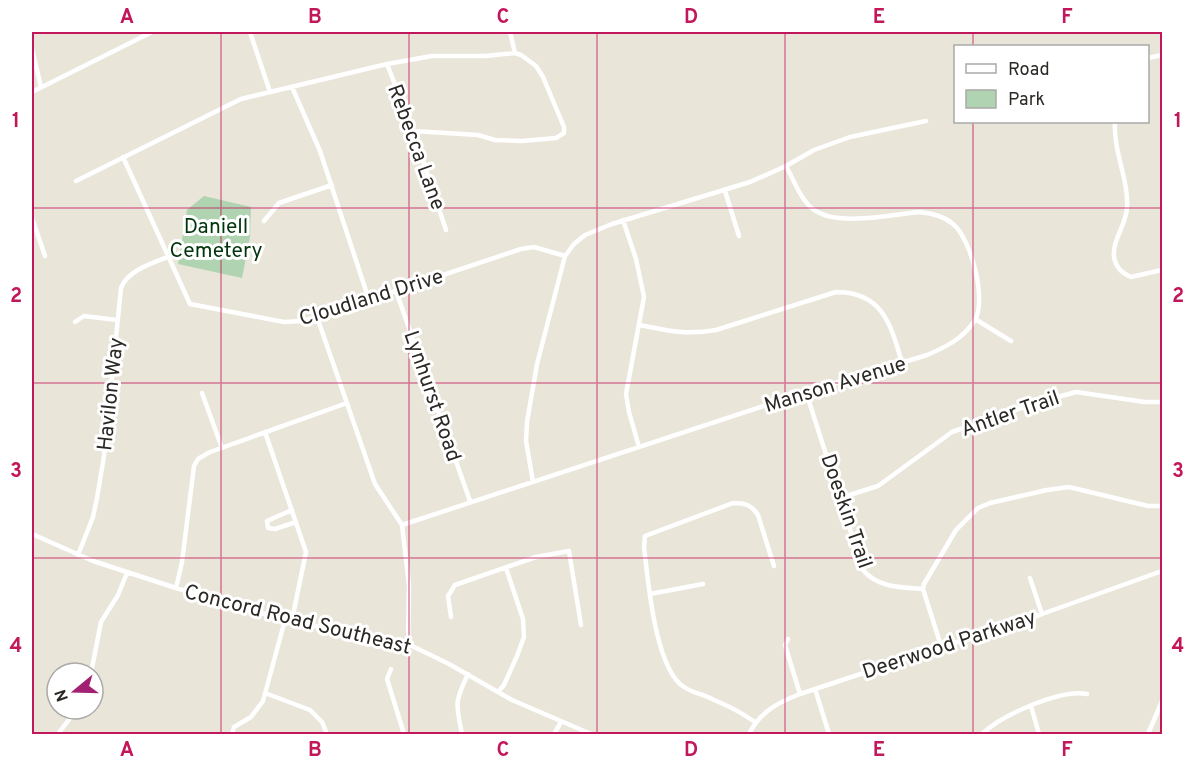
<svg xmlns="http://www.w3.org/2000/svg" width="1194" height="766" viewBox="0 0 1194 766" font-family="Overpass,sans-serif">
<style>
.green{fill:#b0d4b2}
.lines{fill:none;stroke-linecap:round;stroke-linejoin:round}
.minor{stroke:#fff;stroke-width:4.5}
.grid{fill:none;stroke:#c2185b;stroke-width:1.5;stroke-opacity:0.55}
.labels{text-anchor:middle;stroke-width:6;stroke-linejoin:round;paint-order:stroke}
.street-label{font-size:21px;fill:#2b2925;stroke:#fff}
.park-label{font-size:21px;fill:#00350b;stroke:#fff}
.neatline{fill:none;stroke:#c2185b;stroke-width:2}
.grid-label{font-size:20px;text-anchor:middle;font-weight:bold;fill:#c2185b}
</style>
<rect width="100%" height="100%" fill="#e9e5d9"/>
<path class="green" d="M204,196L251,207L250,237L242,278L178,264L187,210Z"/>
<g class="lines">
<path class="minor" d="M250,32L270,92
M510,32L515,53
M32,49L41,87
M1148,58L1162,55
M387,64L413,131L446,230
M292,87L320,151L369,300
M32,92L152,32
M1115,122C1113,151 1129,180 1127,208C1126,225 1112,241 1114,257C1116,268 1122,273 1131,277L1162,270
M123,157L190,304L284,322L303,321L317,317L521,249L534,247L565,256
M76,181L241,99L387,64L432,56H485L515,53L521,55L536,66L543,77L564,127V133L556,138L522,141L495,140L478,135L413,131
M725,191L739,236
M32,218L45,256
M623,220L636,259L644,297L626,394L629,412L639,447
M264,221L279,203L332,185
M396,291L470,501
M317,317L375,484L402,525L409,585L408,644
M975,319L1011,341
M75,322L84,316L117,320
M640,325C669,331 687,335 716,330L836,292C883,292 891,325 902,363
M806,392L863,570C878,588 901,587 923,589
M202,393L222,448
M533,482L526,441L527,422L537,364L565,256L574,244L585,235L612,224L750,182L786,166L814,150L850,137L926,121
M840,498L878,486L952,432L1036,403L1076,392L1145,402H1162
M292,510L267,521L268,528L275,529L296,522
M402,525L806,392L927,355C946,347 964,338 975,320C987,299 971,239 953,224C944,216 930,213 919,212C891,215 835,227 813,209C800,199 794,180 786,166
M32,534L93,561L176,588L285,620L408,644L449,664L512,700L591,734
M78,555L93,517L97,498L104,456L121,288C127,271 152,263 168,257
M1030,578L1042,614
M176,588L182,562L194,466L198,459L210,452L347,403
M650,594L703,584
M451,617L448,596L455,585L536,557L569,551L581,625
M788,639L785,645L800,694
M941,646L923,589L924,584L956,530L978,508L990,503L1047,490L1069,487L1148,506H1162
M391,669L387,679L404,734
M91,673L101,622L118,595L127,573
M815,689L829,734
M498,692L504,685L517,656L524,637L523,619L506,568
M265,693L310,710L322,722L327,734
M1031,706L1039,734
M755,722C742,713 729,706 714,700C705,695 693,693 684,687C655,669 648,580 644,547L645,536L733,503C745,503 752,505 758,515L774,566
M58,734L77,709
M232,734L234,727L251,717L263,701L285,620L293,615L306,552L265,432
M462,734C456,704 454,703 468,674
M554,734L561,722
M749,734C760,712 777,703 800,694L1042,614L1162,571
M982,734C1002,715 1060,689 1087,694
M1148,734L1162,701"/>
</g>
<path class="grid" d="M221,32V734M409,32V734M597,32V734M785,32V734M973,32V46M973,122V734M32,208H1162M32,383H1162M32,558H1162"/>
<g class="labels">
<g class="street-label">
<text transform="translate(417 147) rotate(70)" y="7">Rebecca Lane</text>
<text transform="translate(371 297) rotate(-17)" y="7">Cloudland Drive</text>
<text transform="translate(835 384) rotate(-17)" y="7">Manson Avenue</text>
<text transform="translate(110 394) rotate(-84)" y="7">Havilon Way</text>
<text transform="translate(433 396) rotate(71)" y="7">Lynhurst Road</text>
<text transform="translate(1010 413) rotate(-19)" y="7">Antler Trail</text>
<text transform="translate(847 511) rotate(71)" y="7">Doeskin Trail</text>
<text transform="translate(298 619) rotate(14)" y="7">Concord Road Southeast</text>
<text transform="translate(949 644) rotate(-18)" y="7">Deerwood Parkway</text>
</g>
<g class="park-label">
<text x="216" y="233">Daniell<tspan x="216" dy="24">Cemetery</tspan></text>
</g>
</g>
<rect width="1194" height="766" fill="none" stroke="#ffffff" stroke-width="66"/>
<rect x="954" y="45" width="195" height="78" fill="#ffffff" stroke="#aaa9a8" stroke-width="1.5"/>
<rect x="966" y="64" width="30" height="9" fill="#ffffff" stroke="#aaa9a8" stroke-width="1.5"/>
<text x="1008" y="75" font-size="18" fill="#2b2925">Road</text>
<rect x="966" y="90" width="30" height="18" fill="#b0d4b2" stroke="#aaa9a8" stroke-width="1.5"/>
<text x="1008" y="105" font-size="18" fill="#2b2925">Park</text>
<g transform="translate(75 691) rotate(251)"><circle r="28" fill="#ffffff" stroke="#aaa9a8" stroke-width="1.5"/>
<path d="M0-4.5L10 22L0 15L-10 22Z" fill="#a32172"/>
<text y="-9" font-size="16" font-weight="bold" text-anchor="middle" fill="#2b2925">N</text>
</g>
<rect x="33" y="33" width="1128" height="700" class="neatline"/>
<g class="grid-label">
<text x="127" y="23">A</text>
<text x="315" y="23">B</text>
<text x="503" y="23">C</text>
<text x="691" y="23">D</text>
<text x="879" y="23">E</text>
<text x="1067" y="23">F</text>
<text x="16" y="127">1</text>
<text x="1178" y="127">1</text>
<text x="16" y="302">2</text>
<text x="1178" y="302">2</text>
<text x="16" y="477">3</text>
<text x="1178" y="477">3</text>
<text x="16" y="652">4</text>
<text x="1178" y="652">4</text>
<text x="127" y="756">A</text>
<text x="315" y="756">B</text>
<text x="503" y="756">C</text>
<text x="691" y="756">D</text>
<text x="879" y="756">E</text>
<text x="1067" y="756">F</text>
</g>
</svg>
